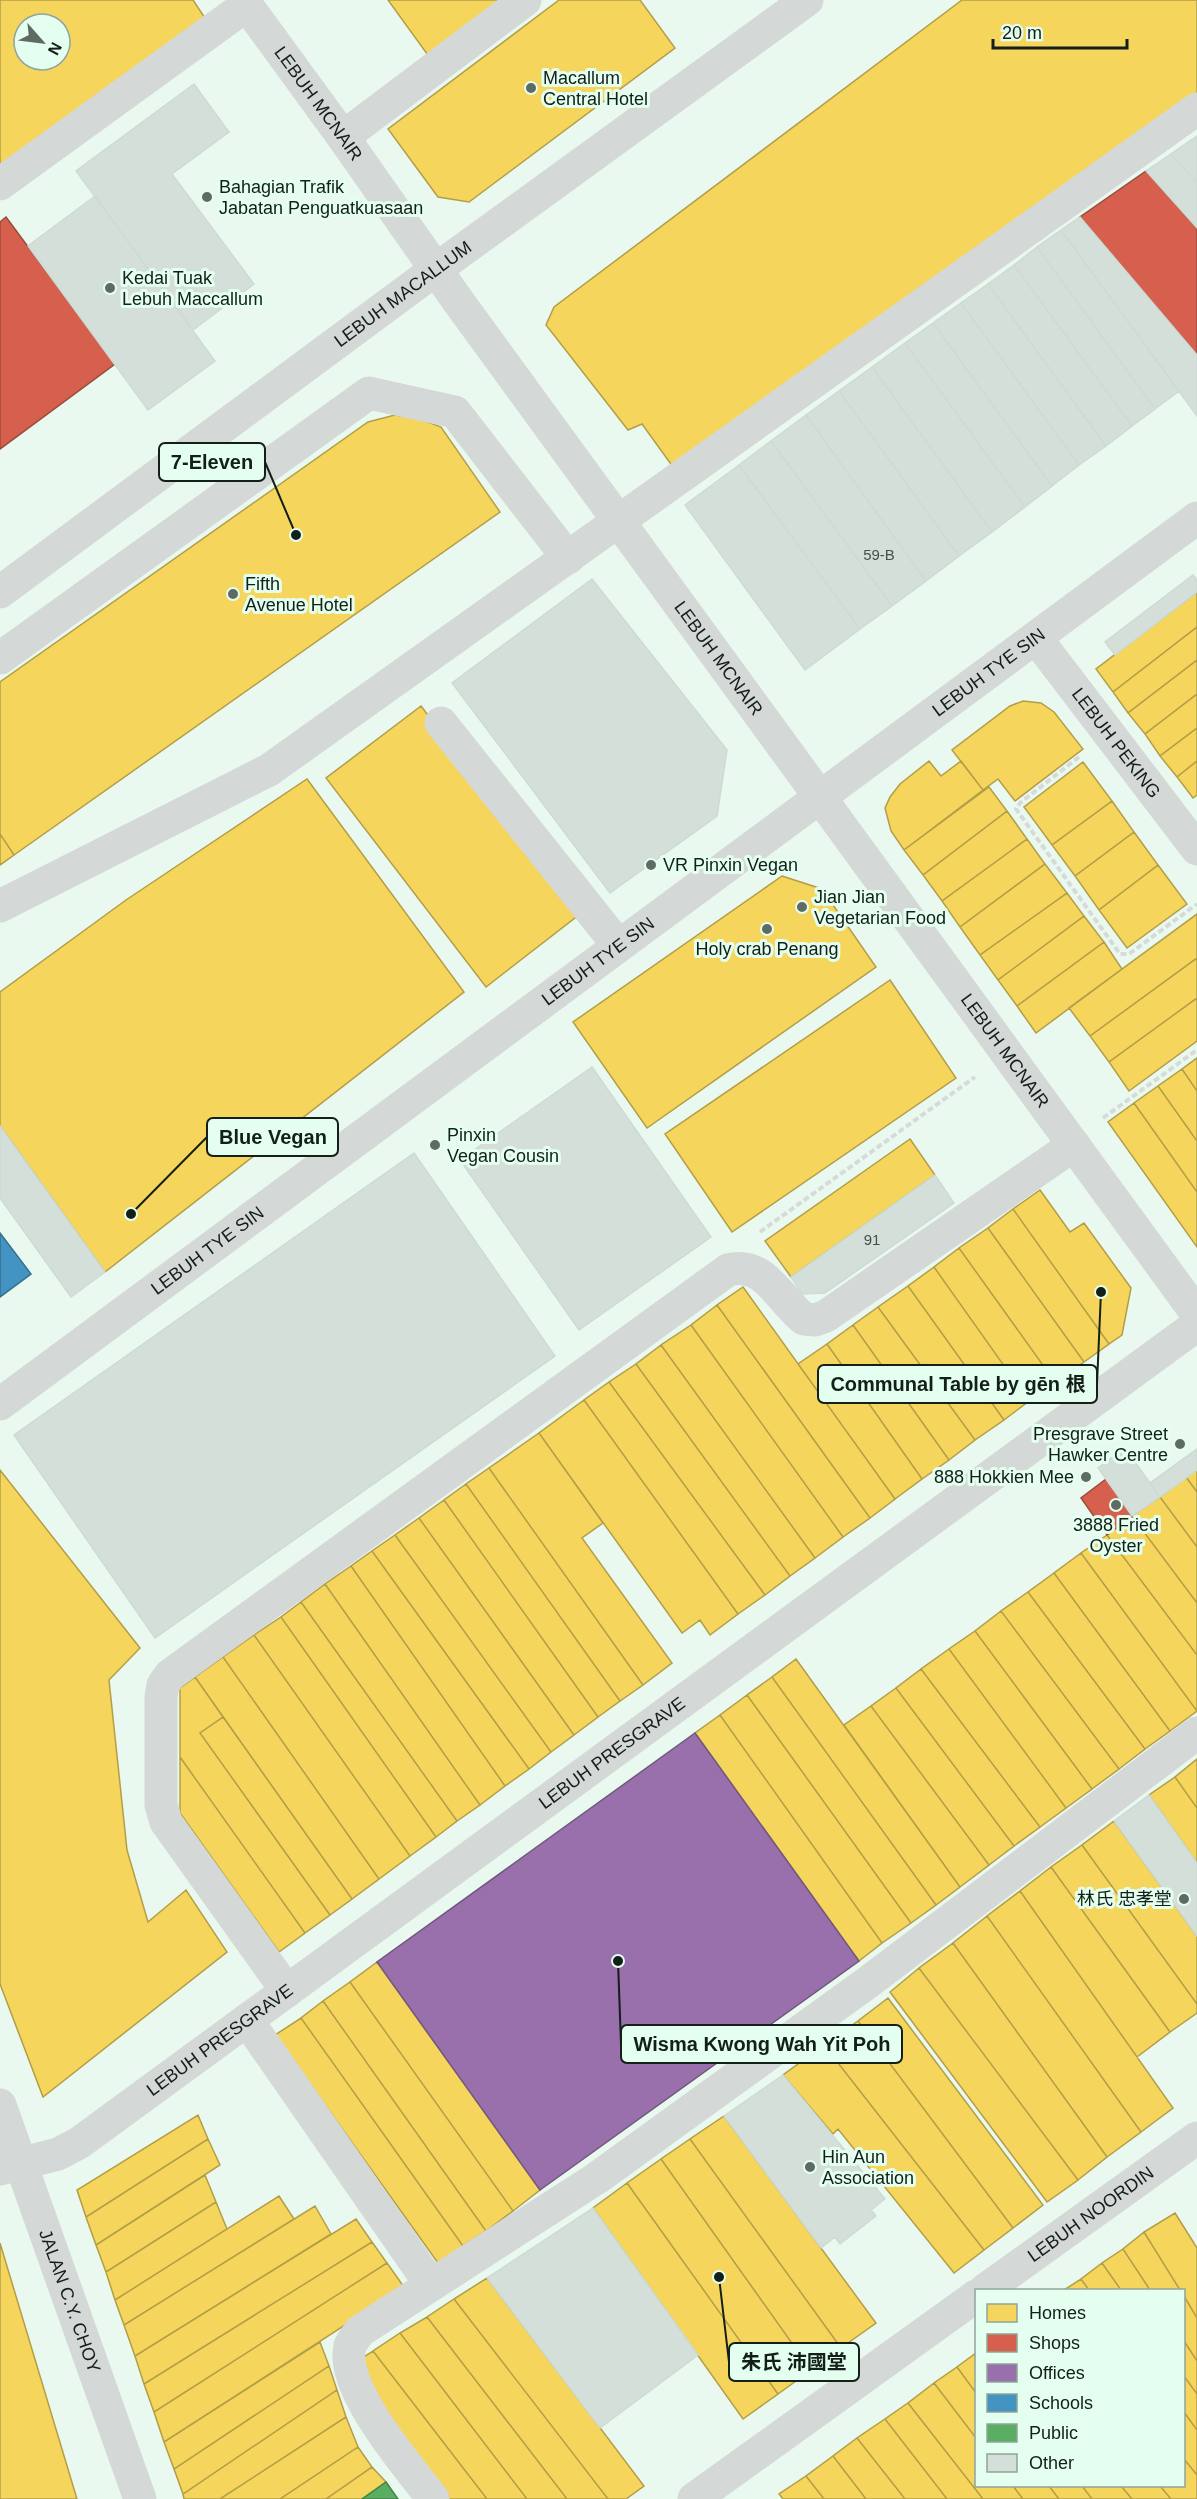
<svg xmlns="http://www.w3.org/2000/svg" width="1197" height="2499" viewBox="0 0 1197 2499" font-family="Arial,'Noto Sans SC',sans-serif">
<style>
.homes{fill:#f6d55c;stroke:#b29e48;stroke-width:1.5;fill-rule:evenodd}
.shops{fill:#d6604d;stroke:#9c4c3d;stroke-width:1.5}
.offices{fill:#9970ab;stroke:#71587f;stroke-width:1.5}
.schools{fill:#4393c3;stroke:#357090;stroke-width:1.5}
.public{fill:#5aae61;stroke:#45834b;stroke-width:1.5}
.building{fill:#d3dfd8;stroke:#cddbd3;stroke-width:1.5}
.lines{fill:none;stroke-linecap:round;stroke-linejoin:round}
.path{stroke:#d6dad8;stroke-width:4;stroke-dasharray:6 3;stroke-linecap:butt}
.minor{stroke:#d4d8d6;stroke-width:33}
.poi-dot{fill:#5e6b64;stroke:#e4ffef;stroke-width:2}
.labels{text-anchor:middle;stroke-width:6;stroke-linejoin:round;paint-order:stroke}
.number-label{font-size:15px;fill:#45514b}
.poi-label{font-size:18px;fill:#131f19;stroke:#e4ffef;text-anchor:start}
.street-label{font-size:18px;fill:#131f19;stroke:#e4ffef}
.leader{fill:none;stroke:#131f19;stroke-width:2}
.callout-dot{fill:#131f19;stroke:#e4ffef;stroke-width:2}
.callout{fill:#e4ffef;stroke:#131f19;stroke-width:2}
.callout-label{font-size:20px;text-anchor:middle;font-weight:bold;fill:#131f19}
</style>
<rect width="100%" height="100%" fill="#eaf9f0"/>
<path class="homes" d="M0,0H193L207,21L0,173ZM24,24H60V60H24Z
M388,0H504L430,58Z
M559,0H640L675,48L469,202L438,197L388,129Z
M962,0H1197V95L673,467L642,424L628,430L546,325L554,307Z
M395,415L420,419L441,427L500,512L14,855L0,834V682L368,422Z
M1197,592V627L1113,692L1096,669Z
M1197,627V660L1128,713L1113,692Z
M1197,660V694L1145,734L1128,713Z
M1197,694V728L1160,756L1145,734Z
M1023,701L1041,703L1054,712L1083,749L1015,801L998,779L983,790L952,750L1010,706Z
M421,706L580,914L486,987L326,778Z
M1197,728V761L1177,777L1160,756Z
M929,761L941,776L961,761L983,790L904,850L891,831L885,808L890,797L900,784Z
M1197,761V795L1193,798L1177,777Z
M1083,762L1112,801L1052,845L1024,807Z
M307,779L464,992L105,1272L0,1126V992L126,900Z
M989,787L1007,811L923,875L904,850Z
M1112,801L1134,832L1075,876L1052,845Z
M1007,811L1027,839L942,901L923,875Z
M1134,832L1158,865L1099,910L1075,876Z
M0,834L14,855L0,865Z
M1027,839L1045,864L960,927L942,901Z
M1045,864L1067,893L980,955L960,927Z
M1158,865L1187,904L1127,948L1099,910Z
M782,876L822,889L876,967L647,1128L573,1022Z
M1067,893L1084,916L998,980L980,955Z
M1197,914V958L1090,1036L1069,1008Z
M1084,916L1104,942L1017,1006L998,980Z
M1104,942L1122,969L1036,1033L1017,1006Z
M1197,958V998L1109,1062L1090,1036Z
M890,980L956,1078L732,1232L665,1134Z
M1197,998V1041L1129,1091L1109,1062Z
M1197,1058V1091L1182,1069Z
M1182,1069L1197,1091V1141L1158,1086Z
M1158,1086L1197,1141V1192L1134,1103Z
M1134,1103L1197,1192V1247L1108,1122Z
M910,1139L935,1175L791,1277L765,1241Z
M1040,1190L1070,1232L1084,1223L1131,1288L1122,1335L1109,1344L1013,1209Z
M1013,1209L1109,1344L1084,1362L988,1228Z
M988,1228L1084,1362L1055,1382L959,1248Z
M959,1248L1055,1382L1029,1401L934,1267Z
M934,1267L1029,1401L1004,1420L908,1286Z
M908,1286L1004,1420L975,1440L878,1307Z
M743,1287L895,1499L870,1518L717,1305Z
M717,1305L870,1518L843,1537L691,1325Z
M878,1307L975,1440L949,1460L853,1325Z
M691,1325L843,1537L815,1558L661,1345Z
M853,1325L949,1460L922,1479L827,1344Z
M827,1344L922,1479L895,1499L798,1364Z
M661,1345L815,1558L790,1576L636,1364Z
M636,1364L790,1576L765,1595L609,1382Z
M609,1382L765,1595L738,1614L584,1400Z
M584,1400L738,1614L710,1635L700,1620L682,1633L539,1433Z
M539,1433L603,1523L582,1538L672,1663L643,1685L489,1468Z
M489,1468L643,1685L620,1701L466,1484Z
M1197,1469V1492L1186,1477Z
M0,1470L140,1648L109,1680L127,1850L148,1922L186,1890L227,1952L43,2097L0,1984Z
M1186,1477L1197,1492V1547L1160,1497Z
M466,1484L620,1701L598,1717L444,1500Z
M1160,1497L1197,1547V1603L1132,1516Z
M444,1500L598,1717L574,1735L419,1518Z
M1132,1516L1197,1603V1655L1107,1535Z
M419,1518L574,1735L551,1752L395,1535Z
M395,1535L551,1752L529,1769L372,1551Z
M1107,1535L1197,1655V1711L1081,1553Z
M372,1551L529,1769L505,1786L351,1566Z
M1081,1553L1197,1711L1170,1731L1054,1573Z
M351,1566L505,1786L480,1805L325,1584Z
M1054,1573L1170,1731L1145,1749L1028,1592Z
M325,1584L480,1805L457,1821L301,1602Z
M1028,1592L1145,1749L1119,1769L1001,1611Z
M301,1602L457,1821L436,1837L281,1617Z
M1001,1611L1119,1769L1092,1789L975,1631Z
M281,1617L436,1837L410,1856L254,1635Z
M975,1631L1092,1789L1066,1808L949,1649Z
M254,1635L410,1856L379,1879L223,1657Z
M949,1649L1066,1808L1040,1827L921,1669Z
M223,1657L379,1879L352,1899L195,1677Z
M796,1659L960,1887L936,1905L772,1677Z
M921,1669L1040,1827L1014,1846L896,1688Z
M195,1677L223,1717L200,1733L330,1915L305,1933L180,1757V1688Z
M772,1677L936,1905L911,1923L747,1695Z
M896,1688L1014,1846L989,1865L871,1706Z
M747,1695L911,1923L882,1943L720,1715Z
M871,1706L989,1865L960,1887L844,1725Z
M720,1715L882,1943L859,1961L695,1733Z
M223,1717L352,1899L330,1915L200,1733Z
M180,1757L305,1933L279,1952L180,1813Z
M1197,1759V1808L1175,1777Z
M1175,1777L1197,1808V1863L1149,1795Z
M1114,1821L1197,1936V2004L1082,1845Z
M1082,1845L1197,2004V2013L1170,2032L1051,1867Z
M1051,1867L1170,2032L1137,2057L1020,1891Z
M1020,1891L1173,2108L1141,2132L987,1916Z
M987,1916L1141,2132L1107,2157L953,1943Z
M953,1943L1107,2157L1078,2180L919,1968Z
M377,1962L540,2190L513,2211L350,1982Z
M919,1968L1078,2180L1047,2202L890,1992Z
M350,1982L513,2211L486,2231L323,2001Z
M888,1998L1043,2205L1013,2228L858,2021Z
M323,2001L486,2231L463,2246L301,2018Z
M301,2018L463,2246L438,2263L275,2035Z
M858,2021L1013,2228L984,2250L824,2045Z
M824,2045L984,2250L954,2273L838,2129L833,2134L783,2075Z
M198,2115L208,2139L86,2217L77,2190Z
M724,2116L876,2323L841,2348L690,2139Z
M208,2139L220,2165L96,2245L86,2217Z
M690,2139L841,2348L811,2370L661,2159Z
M661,2159L811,2370L778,2394L627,2183Z
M205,2175L216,2202L106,2272L96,2245Z
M627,2183L778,2394L743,2419L593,2208Z
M279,2196L294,2219L124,2325L115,2300Z
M216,2202L227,2229L115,2300L106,2272Z
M315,2206L331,2234L135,2356L124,2325Z
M1175,2213L1197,2248V2318L1184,2296V2290H1180L1144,2232Z
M356,2219L372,2242L144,2384L135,2356Z
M1144,2232L1180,2290H1150L1123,2249Z
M372,2242L387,2263L154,2412L144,2384Z
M0,2243L77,2499H0Z
M1123,2249L1150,2290H1121L1102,2263Z
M387,2263L404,2287L164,2442L154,2412Z
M1102,2263L1121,2290H1089L1081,2279Z
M487,2278L644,2486L626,2499H608L454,2299Z
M1081,2279L1089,2290H1064Z
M1184,2296L1197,2318V2361L1184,2341Z
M454,2299L608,2499H567L427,2317Z
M427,2317L567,2499H527L400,2333Z
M400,2333L527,2499H487L373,2351Z
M1184,2341L1197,2361V2394L1184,2376Z
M320,2342L329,2366L174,2469L164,2442Z
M373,2351L487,2499H449L375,2403L362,2358Z
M976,2353V2393L957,2367Z
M329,2366L337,2390L183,2494L174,2469Z
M957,2367L976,2393V2438L934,2383Z
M1184,2376L1197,2394V2430L1184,2412Z
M934,2383L976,2438V2486H1013L1023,2499H983L908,2403Z
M337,2390L346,2417L220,2499H184L183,2494Z
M908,2403L983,2499H947L885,2419Z
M1184,2412L1197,2430V2475L1184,2459Z
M346,2417L358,2447L280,2499H220Z
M885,2419L947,2499H905L857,2438Z
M857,2438L905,2499H866L833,2456Z
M358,2447L372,2467L326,2499H280Z
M833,2456L866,2499H824L806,2476Z
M1184,2459L1197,2475V2499H1171L1160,2486H1184Z
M372,2467L386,2482L362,2499H326Z
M806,2476L824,2499H783L779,2494Z
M1013,2486H1049L1059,2499H1023Z
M1049,2486H1082L1092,2499H1059Z
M1082,2486H1121L1132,2499H1092Z
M1121,2486H1160L1171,2499H1132Z"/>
<path class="shops" d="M1146,171L1197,228V355L1080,217Z
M6,217L115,364L0,449V222Z
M1106,1479L1132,1516L1107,1535L1081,1498Z"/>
<path class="offices" d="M695,1733L859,1961L540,2190L377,1962Z"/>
<path class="schools" d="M0,1233L31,1274L0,1297Z"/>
<path class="public" d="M386,2482L398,2499H362Z"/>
<path class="building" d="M194,84L229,132L172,174L254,284L193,330L76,171Z
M1197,136V183L1171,154Z
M1171,154L1197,183V228L1146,171Z
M95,196L215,361L148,410L28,246Z
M1080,217L1197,355V416L1061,230Z
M1061,230L1179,391L1155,409L1037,247Z
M1037,247L1155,409L1132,426L1014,265Z
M1014,265L1132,426L1106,446L988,284Z
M988,284L1106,446L1079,465L961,303Z
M961,303L1079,465L1052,486L933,323Z
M933,323L1052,486L1025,507L905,343Z
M905,343L1025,507L992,532L872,367Z
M872,367L992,532L959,556L839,391Z
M839,391L959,556L926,581L806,415Z
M806,415L926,581L892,606L771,441Z
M771,441L892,606L860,629L739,465Z
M739,465L860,629L805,670L685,505Z
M1193,575L1197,580V592L1115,655L1105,642Z
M592,579L727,750L717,816L610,893L452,683Z
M592,1067L711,1237L579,1330L460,1160Z
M0,1126L105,1272L71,1297L0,1198Z
M414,1153L555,1356L155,1638L14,1435Z
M935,1175L954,1203L825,1293L802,1294L791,1277Z
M1125,1448L1160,1497L1132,1516L1098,1468Z
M1197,1449V1470L1160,1497L1150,1483Z
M1149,1795L1197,1863V1936L1114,1821Z
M783,2075L885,2199L871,2210L876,2216L840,2244L835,2237L821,2248L724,2116Z
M593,2208L698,2355L600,2428L487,2278Z"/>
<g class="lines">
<path class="path" d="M1079,757L1020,803L1016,809L1120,954H1129L1197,904
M1103,1118L1197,1050
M760,1232L975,1077"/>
<g class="minor">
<path id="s1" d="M243,0L343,137L458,301L1197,1314"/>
<path d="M343,137L525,0"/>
<path d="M0,184L247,5"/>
<path id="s2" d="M0,592L435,270L807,0"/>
<path id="s3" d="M1036,638L1197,849"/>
<path d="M0,658L369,393L455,412L568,558"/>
<path d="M441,723L618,945"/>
<path d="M0,906L269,770L1197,109"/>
<path id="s4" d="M0,1404L1197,518"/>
<path d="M287,1991L166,1822L161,1805V1697L163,1685L170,1675L728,1270C764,1260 779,1299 804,1319L815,1320L826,1316L1074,1145"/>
<path d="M247,2020L431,2285"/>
<path id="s5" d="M0,2105L140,2499"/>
<path id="s6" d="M0,2169L58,2154L79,2143L1197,1325"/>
<path id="s7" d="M985,2290L1197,2138"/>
<path d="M433,2499C409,2467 339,2388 350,2346C352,2341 357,2335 360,2331L597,2178L867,1983L1197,1733"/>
<path d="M694,2499L976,2296"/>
</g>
</g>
<g class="poi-dot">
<circle cx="531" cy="88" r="6"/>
<circle cx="207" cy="197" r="6"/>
<circle cx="110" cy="288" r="6"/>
<circle cx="233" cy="594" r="6"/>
<circle cx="651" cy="865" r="6"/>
<circle cx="802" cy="907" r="6"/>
<circle cx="767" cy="929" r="6"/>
<circle cx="435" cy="1145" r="6"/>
<circle cx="1180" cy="1444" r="6"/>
<circle cx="1086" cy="1477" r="6"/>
<circle cx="1116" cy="1505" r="6"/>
<circle cx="1184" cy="1899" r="6"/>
<circle cx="810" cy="2167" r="6"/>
</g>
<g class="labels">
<g class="number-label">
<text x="879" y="560">59-B</text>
<text x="872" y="1245">91</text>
</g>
<g class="poi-label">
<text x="543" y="84">Macallum<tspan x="543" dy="21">Central Hotel</tspan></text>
<text x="219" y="193">Bahagian Trafik<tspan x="219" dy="21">Jabatan Penguatkuasaan</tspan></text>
<text x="122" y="284">Kedai Tuak<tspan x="122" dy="21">Lebuh Maccallum</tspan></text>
<text x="245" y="590">Fifth<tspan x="245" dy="21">Avenue Hotel</tspan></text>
<text x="663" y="871">VR Pinxin Vegan</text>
<text x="814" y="903">Jian Jian<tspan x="814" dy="21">Vegetarian Food</tspan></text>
<text x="767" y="955" text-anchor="middle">Holy crab Penang</text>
<text x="447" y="1141">Pinxin<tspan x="447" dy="21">Vegan Cousin</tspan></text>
<text x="1168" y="1440" text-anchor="end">Presgrave Street<tspan x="1168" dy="21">Hawker Centre</tspan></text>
<text x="1074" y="1483" text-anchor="end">888 Hokkien Mee</text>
<text x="1116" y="1531" text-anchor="middle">3888 Fried<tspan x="1116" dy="21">Oyster</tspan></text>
<text x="1172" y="1905" text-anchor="end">林氏 忠孝堂</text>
<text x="822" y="2163">Hin Aun<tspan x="822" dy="21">Association</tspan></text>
</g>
<g class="street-label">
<text dy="6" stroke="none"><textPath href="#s1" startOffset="128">LEBUH MCNAIR</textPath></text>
<text dy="6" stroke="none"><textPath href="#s2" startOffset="501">LEBUH MACALLUM</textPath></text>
<text dy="6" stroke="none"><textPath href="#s1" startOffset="812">LEBUH MCNAIR</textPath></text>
<text dy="6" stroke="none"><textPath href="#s4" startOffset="1230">LEBUH TYE SIN</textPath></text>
<text dy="6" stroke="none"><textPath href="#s3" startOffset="132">LEBUH PEKING</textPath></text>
<text dy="6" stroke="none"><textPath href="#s4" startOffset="744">LEBUH TYE SIN</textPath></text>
<text dy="6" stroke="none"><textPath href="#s1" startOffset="1298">LEBUH MCNAIR</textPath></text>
<text dy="6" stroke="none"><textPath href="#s4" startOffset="258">LEBUH TYE SIN</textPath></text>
<text dy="6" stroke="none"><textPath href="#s6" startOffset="744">LEBUH PRESGRAVE</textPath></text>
<text dy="6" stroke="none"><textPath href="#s6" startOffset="258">LEBUH PRESGRAVE</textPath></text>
<text dy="6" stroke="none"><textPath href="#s7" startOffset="130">LEBUH NOORDIN</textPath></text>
<text dy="6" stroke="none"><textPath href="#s5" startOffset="208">JALAN C.Y. CHOY</textPath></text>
</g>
</g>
<path class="leader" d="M296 535L265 462M131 1214L207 1137M1101 1292L1097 1384M618 1961L621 2044M719 2277L729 2362"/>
<g class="callout-dot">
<circle cx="296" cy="535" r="6"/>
<circle cx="131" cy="1214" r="6"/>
<circle cx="1101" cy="1292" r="6"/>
<circle cx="618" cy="1961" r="6"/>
<circle cx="719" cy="2277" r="6"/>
</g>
<g class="callout">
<rect x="159" y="443" width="106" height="38" rx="6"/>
<rect x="207" y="1118" width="131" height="38" rx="6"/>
<rect x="818" y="1365" width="279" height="38" rx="6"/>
<rect x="621" y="2025" width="281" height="38" rx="6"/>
<rect x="729" y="2343" width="130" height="38" rx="6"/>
</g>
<g class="callout-label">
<text x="212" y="469">7-Eleven</text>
<text x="273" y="1144">Blue Vegan</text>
<text x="958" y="1391">Communal Table by gēn 根</text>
<text x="762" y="2051">Wisma Kwong Wah Yit Poh</text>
<text x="794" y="2369">朱氏 沛國堂</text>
</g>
<rect x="975" y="2289" width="210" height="198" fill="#e4ffef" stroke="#90a599" stroke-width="1.5"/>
<rect x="987" y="2304" width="30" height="18" fill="#f6d55c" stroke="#90a599" stroke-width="1.5"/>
<text x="1029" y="2319" font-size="18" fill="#131f19">Homes</text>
<rect x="987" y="2334" width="30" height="18" fill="#d6604d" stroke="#90a599" stroke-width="1.5"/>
<text x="1029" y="2349" font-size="18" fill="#131f19">Shops</text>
<rect x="987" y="2364" width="30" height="18" fill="#9970ab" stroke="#90a599" stroke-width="1.5"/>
<text x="1029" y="2379" font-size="18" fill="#131f19">Offices</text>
<rect x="987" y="2394" width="30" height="18" fill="#4393c3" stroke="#90a599" stroke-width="1.5"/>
<text x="1029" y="2409" font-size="18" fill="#131f19">Schools</text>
<rect x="987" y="2424" width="30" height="18" fill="#5aae61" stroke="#90a599" stroke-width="1.5"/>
<text x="1029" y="2439" font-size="18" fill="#131f19">Public</text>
<rect x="987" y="2454" width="30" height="18" fill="#d3dfd8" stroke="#90a599" stroke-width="1.5"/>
<text x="1029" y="2469" font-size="18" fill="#131f19">Other</text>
<g transform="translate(42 42) rotate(118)"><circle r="28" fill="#e4ffef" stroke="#90a599" stroke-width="1.5"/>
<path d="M0-4.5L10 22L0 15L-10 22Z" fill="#5e6b64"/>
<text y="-9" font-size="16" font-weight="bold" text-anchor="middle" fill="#131f19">N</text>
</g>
<path d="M993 39v9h134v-9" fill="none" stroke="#131f19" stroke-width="3"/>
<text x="1002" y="39" font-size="18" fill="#131f19" stroke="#e4ffef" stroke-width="4.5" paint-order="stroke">20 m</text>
</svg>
